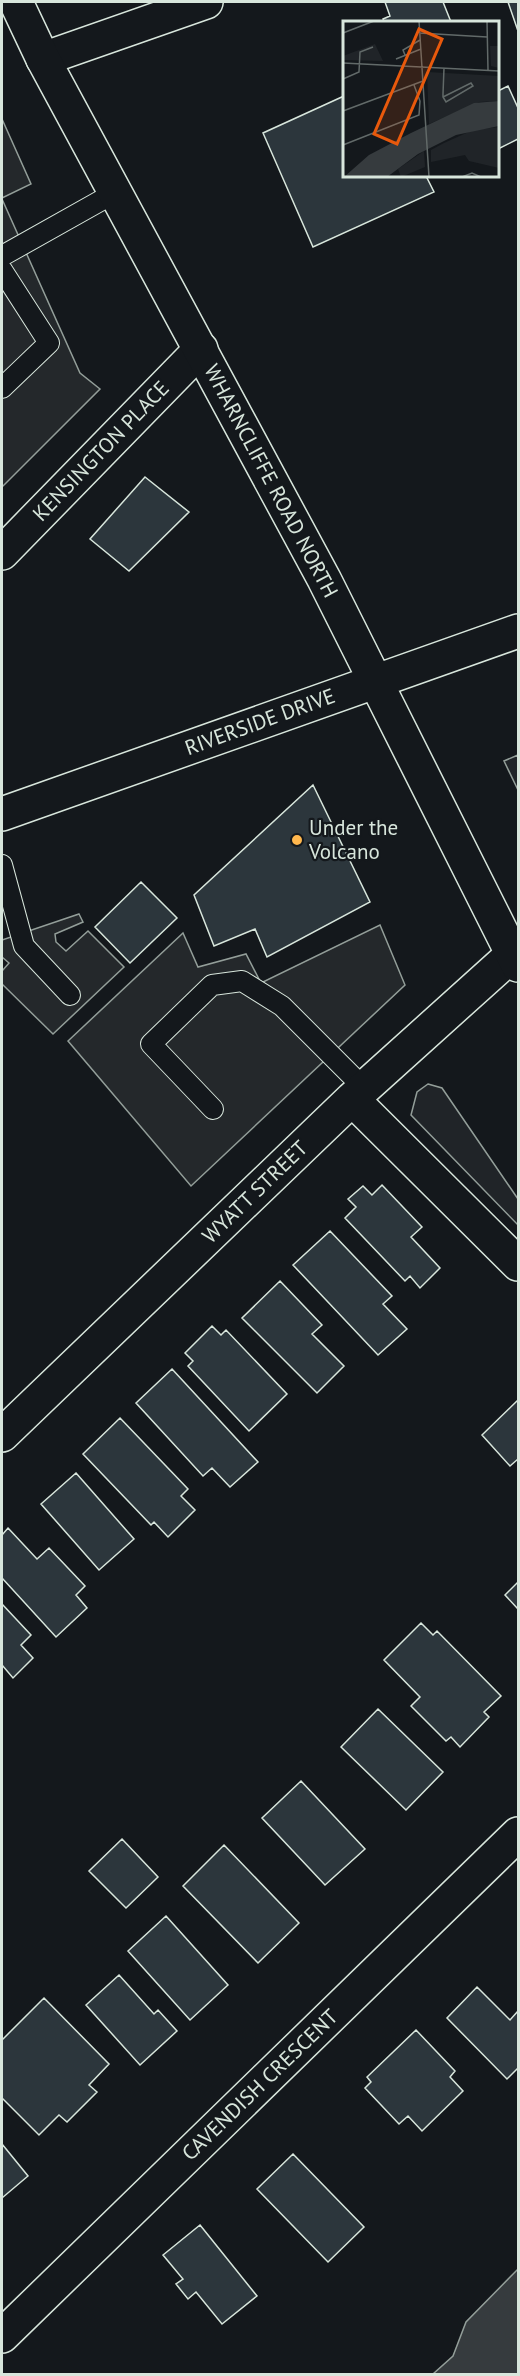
<svg xmlns="http://www.w3.org/2000/svg" width="520" height="2376" viewBox="0 0 520 2376" font-family="'PT Sans',sans-serif">
<style>
.green{fill:#202428;stroke:#939e99;stroke-width:1.5}
.parking{fill:#24282b;stroke:#939e99;stroke-width:1.5}
.water{fill:#363b3e;stroke:#939e99;stroke-width:1.5}
.building{fill:#2c363c;stroke:#d8e6dc;stroke-width:1.5}
.lines{fill:none;stroke-linecap:round;stroke-linejoin:round}
.service-casing{stroke:#d8e6dc;stroke-width:22}
.minor-casing{stroke:#d8e6dc;stroke-width:36}
.secondary-casing{stroke:#d8e6dc;stroke-width:36}
.service{stroke:#14181c;stroke-width:20}
.minor{stroke:#14181c;stroke-width:33}
.secondary{stroke:#14181c;stroke-width:33}
.poi-dot{fill:#ffb74d;stroke:#14181c;stroke-width:2}
.labels{text-anchor:middle;stroke-width:4.5;stroke-linejoin:round;paint-order:stroke}
.street-label{font-size:21px;fill:#d8e6dc;stroke:#14181c}
.poi-label{font-size:21px;fill:#d8e6dc;stroke:#14181c;text-anchor:start}
.inset-road{fill:none;stroke:#626a69;stroke-width:1.5}
.view{fill:#e8590c;fill-opacity:0.15;stroke:#e8590c;stroke-width:3}
.inset-edge{fill:none;stroke:#d8e6dc;stroke-width:3}
</style>
<rect width="100%" height="100%" fill="#14181c"/>
<path class="green" d="M518,755V790L504,761Z
M428,1084L442,1088L518,1199V1225L411,1115L417,1092Z"/>
<path class="parking" d="M2,119L31,184L2,198Z
M2,199L80,373L100,389L2,487Z
M79,914L83,922L55,934L56,942L66,951L88,931L124,967L53,1034L2,984V971L9,963L2,957V940Z
M380,925L405,985L191,1186L68,1041L183,933L198,967L246,954L261,983Z"/>
<path class="water" d="M518,2269V2374H433L453,2356L466,2322Z"/>
<path class="building" d="M385,2H443L451,22H384L383,19L390,16Z
M508,2H518V31Z
M508,86L518,108V139L498,149V91Z
M344,96V176H426L434,192L313,247L263,133Z
M145,477L189,512L129,571L90,539Z
M313,785L370,902L267,957L255,929L214,946L194,895Z
M141,882L177,918L130,963L95,927Z
M382,1185L422,1227L411,1237L440,1268L420,1288L410,1276L405,1281L345,1218L356,1207L348,1199L363,1186L372,1195Z
M330,1231L392,1296L383,1304L407,1329L378,1355L293,1265Z
M280,1281L322,1325L312,1334L344,1366L317,1393L242,1318Z
M212,1326L221,1335L226,1330L287,1394L249,1431L188,1366L193,1361L185,1353Z
M172,1369L258,1462L230,1487L212,1468L203,1476L136,1403Z
M518,1400V1459L510,1466L482,1435Z
M120,1418L188,1489L181,1496L195,1510L168,1537L154,1522L151,1525L83,1454Z
M76,1473L134,1539L99,1570L41,1504Z
M8,1528L37,1559L49,1548L85,1586L76,1595L87,1608L56,1637L2,1578V1535Z
M518,1582V1609L505,1595Z
M2,1604L31,1635L21,1645L33,1658L13,1678L2,1665Z
M421,1623L433,1635L437,1631L501,1696L484,1712L489,1717L460,1747L451,1737L446,1741L411,1706L420,1697L384,1660Z
M378,1709L443,1772L406,1810L341,1747Z
M301,1781L365,1849L325,1885L262,1818Z
M122,1839L158,1877L126,1908L89,1871Z
M224,1845L299,1923L258,1963L183,1886Z
M166,1916L228,1985L190,2020L128,1951Z
M119,1975L154,2014L158,2010L177,2031L140,2065L86,2005Z
M477,1987L510,2020L518,2011V2068L507,2079L447,2018Z
M44,1998L109,2064L89,2085L97,2092L67,2122L59,2115L39,2135L2,2098V2040Z
M416,2030L455,2071L450,2077L463,2091L422,2131L408,2116L399,2124L365,2088L371,2082L367,2077Z
M2,2144L28,2176L2,2198Z
M293,2154L364,2227L328,2262L257,2189Z
M200,2225L257,2296L222,2324L196,2292L188,2299L176,2284L183,2279L163,2255Z"/>
<g class="lines">
<g class="service-casing">
<path id="service" d="M2,256L116,192
M2,270L49,343L2,388
M2,865L24,946L70,995
M213,1109L151,1044L212,985L242,981L282,1006L364,1088"/>
</g>
<g class="minor-casing">
<path id="minor" d="M43,59L206,2
M2,553L201,349
M352,1099L518,1264
M2,1435L352,1099L513,954
M2,2336L518,1834"/>
</g>
<g class="secondary-casing">
<path id="secondary" d="M16,2L43,59L324,579L518,965
M2,814L518,631"/>
</g>
<use href="#service" class="service"/>
<use href="#minor" class="minor"/>
<use href="#secondary" class="secondary"/>
</g>
<circle class="poi-dot" cx="297" cy="840" r="6"/>
<g class="labels">
<g class="street-label">
<text transform="translate(101 451) rotate(-46)" y="7">KENSINGTON PLACE</text>
<text transform="translate(271 481) rotate(62)" y="7">WHARNCLIFFE ROAD NORTH</text>
<text transform="translate(260 722) rotate(-20)" y="7">RIVERSIDE DRIVE</text>
<text transform="translate(255 1192) rotate(-44)" y="7">WYATT STREET</text>
<text transform="translate(260 2085) rotate(-44)" y="7">CAVENDISH CRESCENT</text>
</g>
<g class="poi-label">
<text x="309" y="835">Under the<tspan x="309" dy="24">Volcano</tspan></text>
</g>
</g>
<g transform="translate(343 21)">
<rect width="156" height="156" fill="#14181c"/>
<path d="M32,23L40,40L0,39V35ZM147,25H156V47L148,45ZM84,51L156,55V80L136,81L86,103ZM156,106V147L126,140L122,134L88,141V129L101,122L130,109ZM81,130L82,146L58,156L55,148Z" fill="#202428"/>
<path d="M156,80V105L113,114L75,133L44,156H1L26,134L68,112L131,82Z" fill="#363b3e"/>
<path class="inset-road" d="M76,0L86,156M144,0L145,49M0,12L31,0M76,12L144,16M62,34L60,29L77,19M53,38L78,28M0,42L156,50M0,58L16,51L17,31L30,26M100,76L128,62L130,65L103,81L100,76V73L101,47M0,90L80,60M0,124L76,94L77,80L71,64M119,156L129,152L138,156"/>
<path class="view" d="M76,8L99,18L54,123L31,113Z"/>
<rect width="156" height="156" class="inset-edge"/>
</g>
<rect width="520" height="2376" fill="none" stroke="#d8e6dc" stroke-width="6"/>
</svg>
